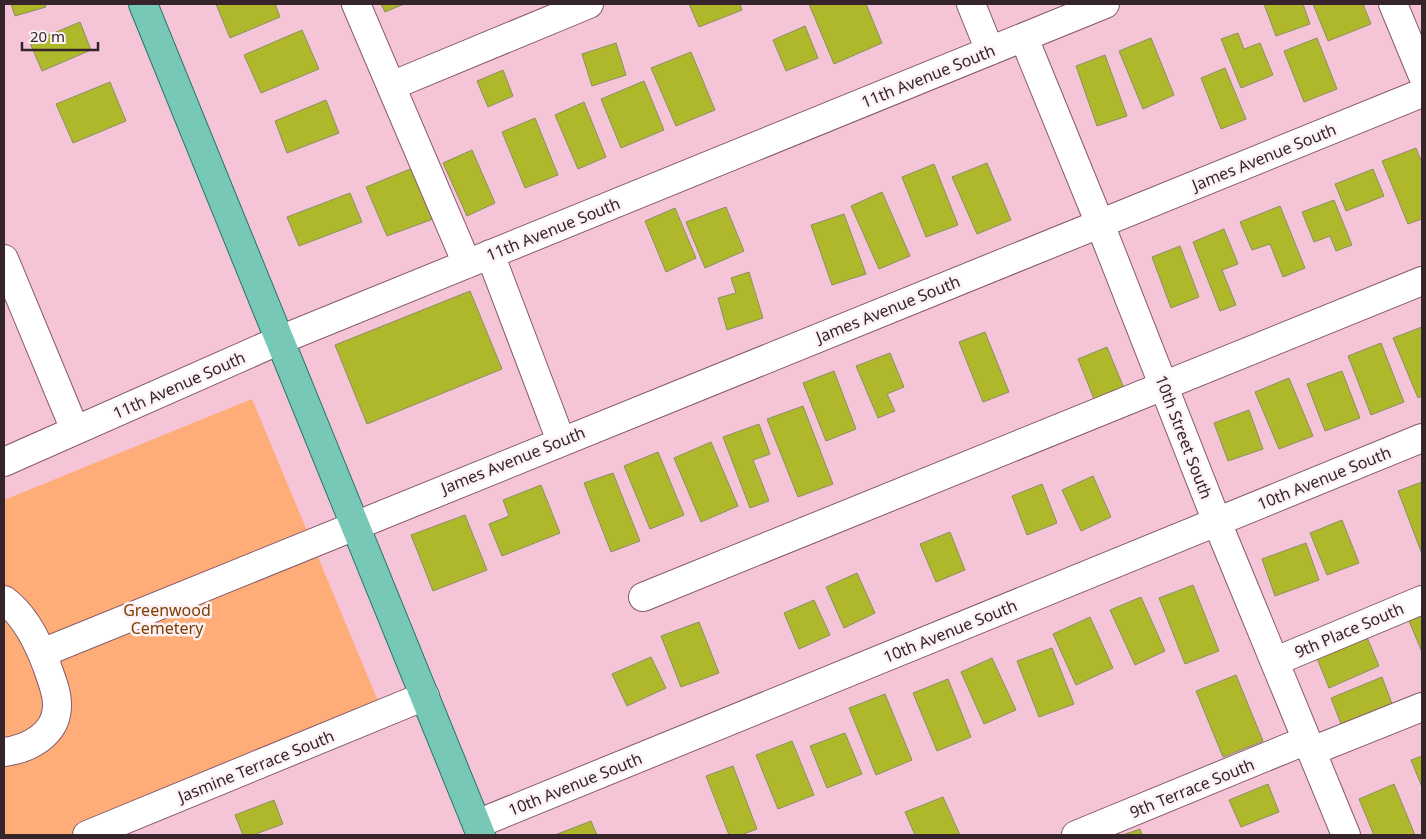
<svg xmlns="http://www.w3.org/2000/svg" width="1426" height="839" viewBox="0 0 1426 839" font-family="'Noto Sans',sans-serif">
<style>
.green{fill:#fead78}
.building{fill:#afb82b;stroke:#8a8f63}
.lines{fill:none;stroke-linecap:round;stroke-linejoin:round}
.minor-casing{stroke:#855a6b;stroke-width:30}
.major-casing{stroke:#267766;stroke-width:30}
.minor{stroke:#fff;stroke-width:28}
.major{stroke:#77c8b6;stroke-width:28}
.labels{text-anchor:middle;stroke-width:5;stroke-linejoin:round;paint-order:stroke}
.street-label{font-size:16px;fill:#36242b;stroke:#fcf1f5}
.park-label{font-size:16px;fill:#7f3d00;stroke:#fcf1f5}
</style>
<rect width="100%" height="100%" fill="#f6c4d7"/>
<path class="green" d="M252,399L381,708L71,835H4V500Z"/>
<path class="building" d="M11,4H45L46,7L15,16Z
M216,4H275L280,17L230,38Z
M381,4H404L385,12Z
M689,4H740L742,10L699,27Z
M809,4H866L882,43L834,64Z
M1264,4H1303L1310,24L1276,36Z
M1313,4H1363L1371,24L1328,41Z
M80,22L91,50L42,71L30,43Z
M805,26L818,58L786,71L773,40Z
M302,30L319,69L261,93L244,55Z
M1238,33L1244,49L1260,43L1273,75L1241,88L1221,39Z
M1151,38L1174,95L1143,109L1119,51Z
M1317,38L1337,89L1304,102L1284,51Z
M616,43L626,75L592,86L582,54Z
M691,52L715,110L676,126L651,68Z
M1105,55L1127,116L1097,126L1076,66Z
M1225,68L1246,119L1221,129L1201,78Z
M503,70L513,96L488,107L477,81Z
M644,81L664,130L621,148L601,99Z
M110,82L126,121L73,143L56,104Z
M326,100L339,133L287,153L275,121Z
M584,102L606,157L578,169L555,115Z
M535,118L558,175L525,188L502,132Z
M1416,148L1422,163V219L1408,224L1382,161Z
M472,150L495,203L467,216L443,163Z
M987,163L1011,220L977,234L952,177Z
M934,164L958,225L926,237L902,177Z
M415,167L436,218L387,236L366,187Z
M1373,169L1384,196L1346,211L1335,184Z
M882,192L910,256L879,269L851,206Z
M350,193L362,222L299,246L287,217Z
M1334,200L1352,245L1336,251L1330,236L1314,242L1302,212Z
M1280,206L1305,268L1283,277L1270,244L1252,250L1240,222Z
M726,207L744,251L705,268L686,222Z
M675,208L696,258L666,272L645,221Z
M844,214L866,274L832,285L811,225Z
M1224,229L1238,264L1222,270L1236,305L1220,311L1193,242Z
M1180,246L1199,297L1171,308L1152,257Z
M749,272L763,318L727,330L718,298L736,293L731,278Z
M470,291L502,369L367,424L335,345Z
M1422,327V396L1418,398L1393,338Z
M985,332L1009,392L983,402L959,342Z
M1381,343L1404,402L1371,415L1348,356Z
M1107,347L1124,388L1094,399L1078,359Z
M890,353L904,387L887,394L895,411L878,418L856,366Z
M834,371L856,429L826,441L803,383Z
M1342,371L1360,418L1325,431L1307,384Z
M1289,378L1313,436L1279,449L1255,392Z
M803,406L833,484L798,497L767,419Z
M1249,410L1263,449L1228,461L1214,423Z
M759,424L770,454L753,460L769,501L750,508L723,437Z
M711,442L738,506L701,522L674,458Z
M658,452L684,515L650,529L624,466Z
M613,473L640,541L611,552L584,483Z
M1093,476L1111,517L1081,531L1062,490Z
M1422,482V554L1398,491Z
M1042,484L1057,523L1027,535L1012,496Z
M541,485L560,533L502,556L489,524L509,516L503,500Z
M465,515L487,570L433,591L411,535Z
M1342,520L1359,563L1327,575L1310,533Z
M950,532L965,570L936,582L920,544Z
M1306,543L1319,580L1275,596L1262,559Z
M857,573L875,613L844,628L826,587Z
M1193,585L1219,651L1185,664L1159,598Z
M1141,597L1165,651L1135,665L1110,610Z
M814,600L830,635L799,649L784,613Z
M1422,615V652L1409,621Z
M1090,617L1113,668L1076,685L1053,634Z
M699,622L719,673L681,687L661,636Z
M1366,635L1379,666L1329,688L1316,656Z
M1052,648L1074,704L1039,717L1017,661Z
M651,657L666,688L627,706L612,674Z
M992,658L1016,710L984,724L961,672Z
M1236,675L1263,741L1223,757L1196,691Z
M1382,677L1394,709L1343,729L1331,698Z
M948,679L971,737L937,751L913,693Z
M885,694L912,760L876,775L849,708Z
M845,733L862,774L827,788L810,746Z
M792,741L814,795L778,809L756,755Z
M1422,756V787L1411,760Z
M733,766L757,829L741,835H729L706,776Z
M1268,784L1279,812L1241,827L1229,800Z
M1394,784L1415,835H1374L1359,799Z
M943,797L960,835H915L905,812Z
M274,800L283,824L253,835H243L235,815Z
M591,821L597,835H555Z
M1140,829L1142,835H1123Z"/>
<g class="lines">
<g class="minor-casing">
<path id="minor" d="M356,4L467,264
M971,4L990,51
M1393,4L1422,74
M1024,38L1100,224L1217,522L1346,835
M391,86L589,4
M490,254L561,441
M4,259L75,430
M4,462L280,340L1105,4
M643,597L1422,281
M4,600C25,615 38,642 47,666C51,679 58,693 57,707C56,735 28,749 4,752
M42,653L1422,93
M1276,661L1422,600
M1312,751L1422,707
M477,824L1422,438
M87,835L425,696
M1076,835L1307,740"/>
</g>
<g class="major-casing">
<path id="major" d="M143,4L481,835"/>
</g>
<use href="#minor" class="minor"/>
<use href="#major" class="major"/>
</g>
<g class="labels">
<g class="street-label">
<text transform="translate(928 76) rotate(-22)" y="6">11th Avenue South</text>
<text transform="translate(1264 157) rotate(-22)" y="6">James Avenue South</text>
<text transform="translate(553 229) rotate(-22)" y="6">11th Avenue South</text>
<text transform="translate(888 309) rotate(-22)" y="6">James Avenue South</text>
<text transform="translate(179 385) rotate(-24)" y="6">11th Avenue South</text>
<text transform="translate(1184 437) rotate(69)" y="6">10th Street South</text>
<text transform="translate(513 460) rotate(-22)" y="6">James Avenue South</text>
<text transform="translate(1324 478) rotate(-22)" y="6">10th Avenue South</text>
<text transform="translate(1349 630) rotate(-23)" y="6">9th Place South</text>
<text transform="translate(950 631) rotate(-22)" y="6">10th Avenue South</text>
<text transform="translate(256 766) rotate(-22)" y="6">Jasmine Terrace South</text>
<text transform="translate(575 784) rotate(-22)" y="6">10th Avenue South</text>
<text transform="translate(1192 788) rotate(-22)" y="6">9th Terrace South</text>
</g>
<g class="park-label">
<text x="167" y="616">Greenwood<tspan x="167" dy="18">Cemetery</tspan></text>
</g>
</g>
<rect width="1426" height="839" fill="none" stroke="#36242b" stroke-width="10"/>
<path d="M22 42v8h76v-8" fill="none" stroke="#36242b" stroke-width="2.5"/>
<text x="30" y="42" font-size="15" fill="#36242b" stroke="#fcf1f5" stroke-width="4" paint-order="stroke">20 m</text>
</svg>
